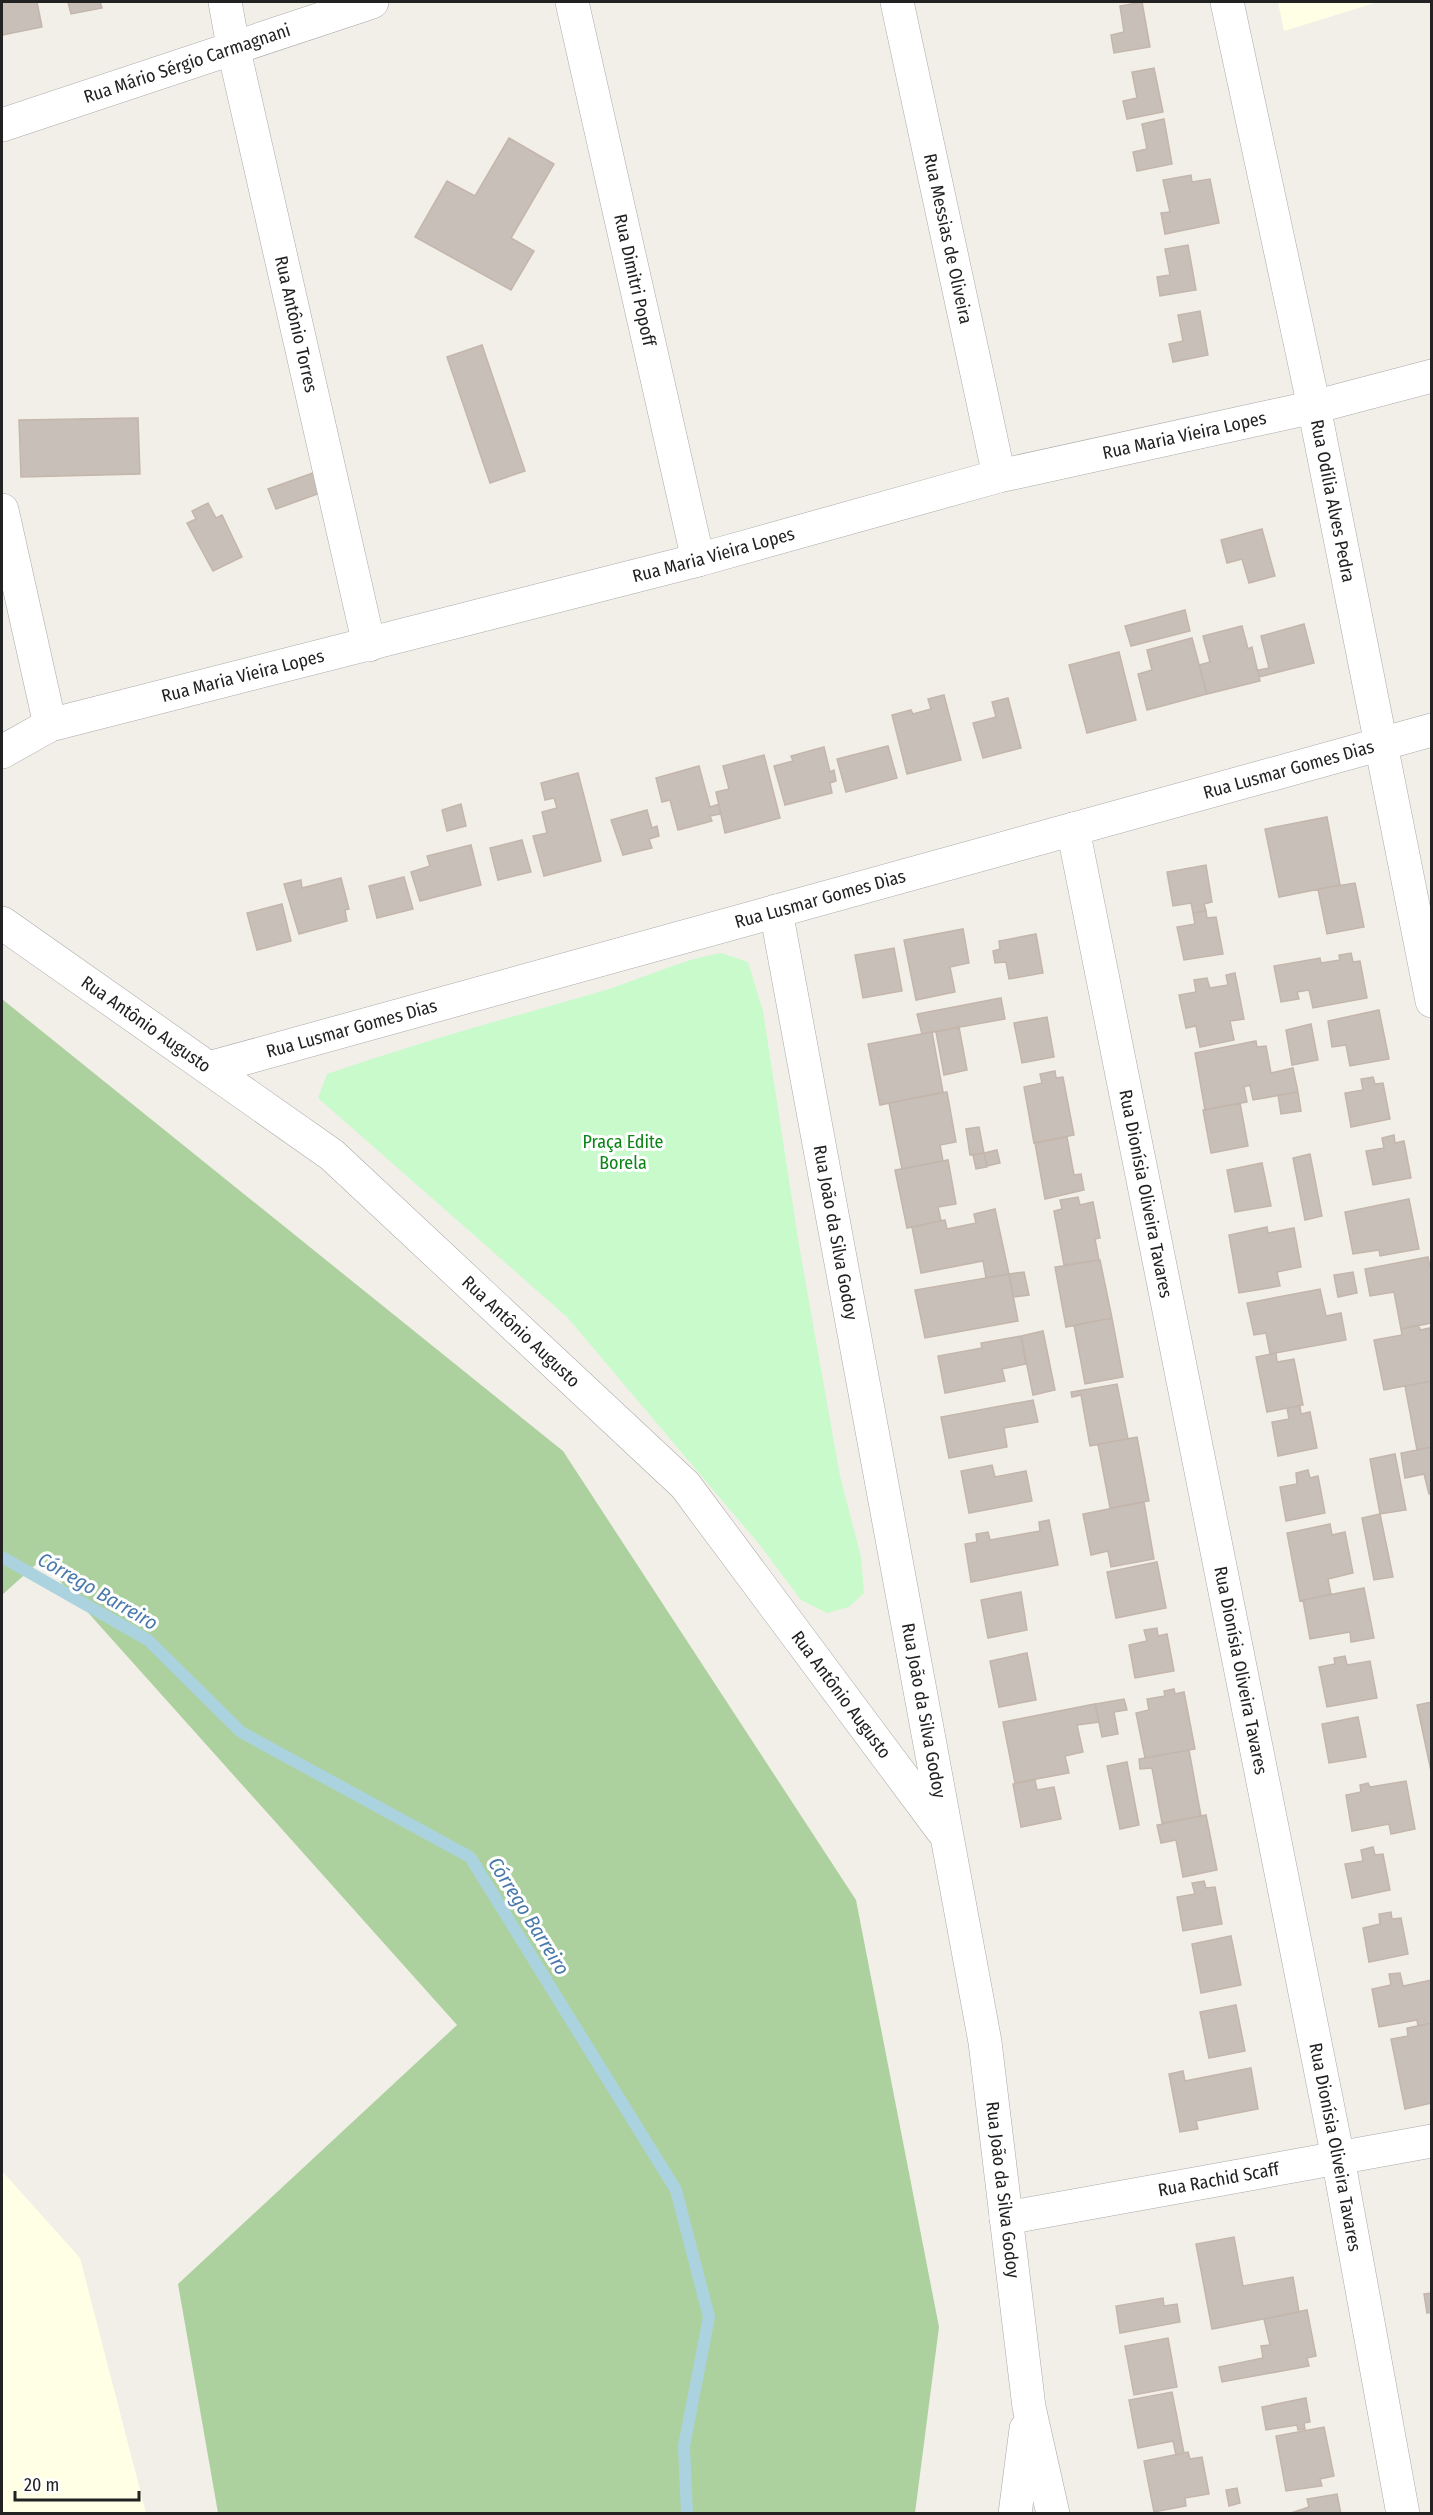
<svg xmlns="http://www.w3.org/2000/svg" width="1433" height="2515" viewBox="0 0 1433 2515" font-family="'Fira Sans Condensed',sans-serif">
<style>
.education{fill:#ffffe5}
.forest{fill:#add19e}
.park{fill:#c8facc}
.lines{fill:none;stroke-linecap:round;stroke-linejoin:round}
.stream{stroke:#aad3df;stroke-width:12}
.building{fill:#c7bfb8;stroke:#c4b6ab;stroke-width:1.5}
.minor-casing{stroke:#a9a9a9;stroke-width:34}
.minor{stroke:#fff;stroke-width:33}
.labels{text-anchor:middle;stroke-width:6;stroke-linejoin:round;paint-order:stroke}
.street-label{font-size:18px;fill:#222;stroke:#fff}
.park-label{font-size:18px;fill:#0c8416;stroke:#fff}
.water-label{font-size:20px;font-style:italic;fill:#4a7aab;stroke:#fff}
</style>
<rect width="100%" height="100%" fill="#f2efe9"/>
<path class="education" d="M1278,2H1378L1284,31Z
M2,2171L80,2258L146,2513H2Z"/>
<path class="forest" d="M2,999L563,1451L856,1900L939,2327L915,2513H218L178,2284L457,2025L41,1560L2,1595Z"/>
<path class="park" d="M721,953L748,962L763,1011L799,1245L840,1476L861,1557L864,1593L849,1607L827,1613L801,1600L759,1544L567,1317L318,1098L327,1074C417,1043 508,1018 599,992C640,980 679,960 721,953Z"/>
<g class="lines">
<path class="stream" d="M2,1557L148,1640L241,1732L470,1857L676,2190L709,2317L684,2446L687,2514"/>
</g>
<path class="building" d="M2,2H37L42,27L2,35Z
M68,2H100L102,8L71,14Z
M1142,2L1150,47L1114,53L1111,35L1124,32L1120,6Z
M1154,68L1163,112L1127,119L1123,101L1137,98L1132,72Z
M1164,119L1172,164L1137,171L1133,152L1147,149L1142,124Z
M509,138L554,164L511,238L534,251L511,290L415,237L447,181L475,196Z
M1191,175L1192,182L1210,179L1219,223L1165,234L1161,213L1170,212L1163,180Z
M1188,245L1196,290L1160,296L1157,277L1170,275L1165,249Z
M1200,311L1208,355L1173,362L1169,344L1183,341L1178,315Z
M482,345L525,471L490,483L447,357Z
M138,418L140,474L21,477L19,420Z
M324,469L331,489L276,509L268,489Z
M208,503L216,518L222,515L242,557L213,571L187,523L196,519L192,511Z
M1262,529L1275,576L1249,583L1242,559L1227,563L1221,540Z
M1185,610L1190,631L1131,646L1125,626Z
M1304,624L1314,663L1259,677L1258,670L1269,668L1261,636Z
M1242,626L1248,649L1252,647L1260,681L1207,694L1199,665L1210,662L1203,636Z
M1192,638L1207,694L1147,710L1138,674L1152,670L1147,650Z
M1119,652L1136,720L1087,733L1069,665Z
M944,695L961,760L907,774L892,715L911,710L913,714L931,709L928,699Z
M1008,698L1021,748L983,758L973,723L996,717L992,702Z
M888,746L897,778L846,792L837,759Z
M824,747L830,772L834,770L836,781L830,783L832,793L785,805L774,766L793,761L791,756Z
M764,755L780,818L725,833L716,792L729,789L723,766Z
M699,766L710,807L719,804L721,814L710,816L712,821L678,830L670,800L662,802L656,778Z
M578,773L601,861L544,876L533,836L547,833L542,812L557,808L554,798L545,800L541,783Z
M461,804L466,826L447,831L442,810Z
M647,810L652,828L657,826L659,836L649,839L652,848L623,855L611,820Z
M1327,817L1340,885L1279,897L1265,829Z
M522,840L531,872L498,880L490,848Z
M471,845L481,885L420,901L411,872L430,866L427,856Z
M1206,865L1212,902L1204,904L1206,911L1193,913L1191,903L1173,906L1167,872Z
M404,877L413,909L377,918L369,886Z
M341,878L349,909L345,910L347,921L299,934L284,884L301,880L302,888Z
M1355,883L1364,927L1327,934L1318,889Z
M282,904L291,941L257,950L247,913Z
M1206,911L1207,918L1216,917L1223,954L1184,960L1177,927L1195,924L1193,913Z
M963,929L969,963L950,967L955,992L916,1000L904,940Z
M1036,934L1043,973L1009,979L1006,962L995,963L993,951L1000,949L999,941Z
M894,948L902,991L863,998L855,955Z
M1351,953L1353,962L1360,961L1367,998L1313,1008L1309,990L1297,992L1299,999L1281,1002L1274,966L1320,958L1321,963L1340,960L1339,955Z
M1235,973L1244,1019L1230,1021L1234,1040L1200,1047L1196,1026L1186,1028L1179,995L1196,992L1194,980L1207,978L1210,988L1228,985L1226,975Z
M1001,998L1005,1019L922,1034L917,1014Z
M1379,1010L1389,1059L1350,1066L1346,1045L1332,1047L1328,1021Z
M1047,1017L1054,1057L1022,1063L1014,1023Z
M1311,1024L1318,1060L1292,1065L1286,1030Z
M959,1027L967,1070L944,1075L936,1032Z
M932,1032L943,1092L880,1105L868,1044Z
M1256,1041L1257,1047L1266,1046L1271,1073L1293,1068L1298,1092L1253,1100L1250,1085L1244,1087L1247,1102L1205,1110L1195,1053Z
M1055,1071L1056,1078L1063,1077L1074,1135L1034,1143L1024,1087L1042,1083L1040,1074Z
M1373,1077L1375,1084L1383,1083L1390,1119L1351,1127L1345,1093L1363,1090L1361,1079Z
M947,1092L956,1142L940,1145L943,1161L902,1169L889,1103Z
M1298,1092L1301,1111L1281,1114L1278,1095Z
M1240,1103L1248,1146L1211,1153L1203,1110Z
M979,1127L984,1153L970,1155L966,1129Z
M1394,1135L1395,1143L1404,1141L1411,1178L1373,1185L1366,1151L1384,1148L1382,1138Z
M1067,1137L1074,1175L1081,1174L1084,1190L1045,1199L1035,1143Z
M997,1150L1000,1163L987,1166L984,1153Z
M984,1153L987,1167L976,1169L973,1155Z
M1310,1154L1322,1216L1305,1220L1293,1158Z
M948,1160L956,1204L938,1207L941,1221L907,1228L895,1170Z
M1262,1163L1271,1206L1235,1212L1227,1170Z
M1078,1197L1080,1205L1093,1202L1100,1238L1095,1239L1099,1260L1064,1265L1054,1211L1062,1209L1060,1200Z
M1409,1199L1419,1249L1380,1256L1379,1250L1353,1254L1345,1212Z
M995,1209L1009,1274L986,1278L983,1261L921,1273L912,1227L945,1220L947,1229L976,1223L974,1214Z
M1267,1227L1268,1233L1294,1228L1301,1267L1277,1272L1280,1286L1239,1293L1229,1235Z
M1428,1257L1432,1277V1323L1401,1329L1394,1292L1370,1296L1365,1269Z
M1100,1260L1112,1318L1066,1327L1055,1267Z
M1024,1272L1029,1295L1013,1297L1009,1274Z
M1353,1272L1357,1293L1338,1297L1334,1275Z
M1009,1274L1018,1321L925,1338L915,1290Z
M1320,1289L1326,1316L1341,1313L1346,1340L1270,1354L1266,1333L1254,1335L1247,1303Z
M1112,1318L1123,1377L1085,1384L1074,1325Z
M1419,1325L1420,1330L1430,1328L1432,1381L1384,1390L1374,1340L1402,1335L1401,1329Z
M1043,1331L1055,1390L1033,1395L1021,1336Z
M1021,1336L1026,1364L1002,1369L1005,1381L945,1393L938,1356L982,1348L981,1343Z
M1276,1353L1277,1362L1294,1359L1303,1405L1267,1412L1256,1357Z
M1432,1381V1447L1417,1450L1405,1386Z
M1117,1384L1128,1439L1090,1446L1081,1395L1072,1397L1071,1392Z
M1033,1400L1038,1422L1004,1428L1007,1447L949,1458L941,1417Z
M1300,1406L1301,1414L1310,1412L1317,1448L1278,1456L1272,1422L1289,1419L1287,1408Z
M1137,1437L1149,1501L1110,1508L1098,1444Z
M1432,1447V1494H1429L1424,1474L1405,1478L1401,1453Z
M1395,1454L1406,1510L1380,1514L1370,1459Z
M992,1465L995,1477L1026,1471L1032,1501L969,1513L961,1471Z
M1308,1470L1310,1478L1318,1476L1325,1513L1286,1521L1280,1487L1297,1484L1296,1473Z
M1144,1502L1154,1559L1111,1567L1108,1551L1091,1555L1083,1514Z
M1380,1514L1393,1577L1374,1580L1362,1518Z
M1049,1520L1058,1565L971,1582L965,1544L977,1542L976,1534L988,1532L990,1540L1040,1531L1039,1522Z
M1330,1524L1332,1535L1345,1532L1353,1573L1328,1579L1331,1594L1300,1601L1287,1533Z
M1157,1562L1166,1608L1116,1618L1107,1572Z
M1364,1588L1374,1638L1351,1642L1350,1632L1310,1639L1303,1600Z
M1021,1592L1027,1630L988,1638L981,1600Z
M1157,1628L1158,1636L1167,1634L1174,1671L1135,1678L1129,1645L1147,1641L1144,1630Z
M1027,1653L1036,1700L999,1707L990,1661Z
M1345,1656L1347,1665L1370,1661L1377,1698L1327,1707L1319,1667L1335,1664L1334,1658Z
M1174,1689L1175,1694L1184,1692L1195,1749L1145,1758L1136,1713L1149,1710L1147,1699L1165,1696L1164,1691Z
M1124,1699L1127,1710L1114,1712L1118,1734L1102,1737L1095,1704Z
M1432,1702V1771H1431L1417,1705Z
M1095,1704L1099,1722L1077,1725L1083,1752L1065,1756L1069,1773L1015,1783L1003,1722Z
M1358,1717L1366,1757L1329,1763L1322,1724Z
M1189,1750L1201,1816L1162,1823L1152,1768L1140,1769L1139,1759Z
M1127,1762L1139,1825L1120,1829L1107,1766Z
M1035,1780L1037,1790L1054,1787L1061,1819L1021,1827L1013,1784Z
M1406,1781L1415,1829L1391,1834L1389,1824L1352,1831L1346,1795L1361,1792L1360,1785L1368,1783L1370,1787Z
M1206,1815L1217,1870L1183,1877L1176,1840L1161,1843L1157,1825Z
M1373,1847L1375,1855L1383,1854L1390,1890L1352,1898L1345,1864L1363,1861L1361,1850Z
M1204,1881L1206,1888L1215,1887L1222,1924L1183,1931L1177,1897L1195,1894L1192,1883Z
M1391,1912L1392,1919L1401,1918L1408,1954L1369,1962L1363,1928L1380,1924L1379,1914Z
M1231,1936L1241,1985L1201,1993L1192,1944Z
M1400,1973L1403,1986L1432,1980V2023L1418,2026L1417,2020L1379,2027L1372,1989L1391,1985L1389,1974Z
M1236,2005L1245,2051L1209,2058L1200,2012Z
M1432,2023V2103L1405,2109L1391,2039L1408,2036L1407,2028Z
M1251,2068L1258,2109L1196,2121L1198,2129L1180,2132L1169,2074L1183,2071L1185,2081Z
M1234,2237L1243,2286L1293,2277L1299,2312L1212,2329L1196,2244Z
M1432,2293V2312L1427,2313L1424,2294Z
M1163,2298L1164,2306L1177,2304L1180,2322L1120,2333L1116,2306Z
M1307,2310L1316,2356L1307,2358L1309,2366L1222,2382L1219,2367L1263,2358L1261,2346L1270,2345L1264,2319Z
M1168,2338L1177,2387L1134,2395L1125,2346Z
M1172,2392L1184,2453L1176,2455L1173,2441L1138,2448L1129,2400Z
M1306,2398L1310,2422L1304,2423L1305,2429L1298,2430L1297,2425L1266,2430L1262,2407Z
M1324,2427L1334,2476L1320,2479L1322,2486L1286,2491L1276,2436Z
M1188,2452L1190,2459L1202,2457L1209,2494L1185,2498L1186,2506L1154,2512L1144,2461Z
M1237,2488L1240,2503L1229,2506L1226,2490Z
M1337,2494L1341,2514H1288L1309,2507L1307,2499Z"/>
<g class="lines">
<g class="minor-casing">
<g id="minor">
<path id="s1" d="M225,2L233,46L369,645"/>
<path id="s2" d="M572,2L698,560"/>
<path id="s3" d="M897,2L999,476"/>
<path id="s4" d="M1227,2L1314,407L1432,1001"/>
<path id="s5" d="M2,125L372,2"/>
<path d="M2,510L50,725"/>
<path id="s6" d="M2,752L50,725L698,560L999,476L1314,407L1432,376"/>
<path id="s7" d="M1073,829L1338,2158L1403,2514"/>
<path id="s8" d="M776,911L985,2042L1029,2407L1053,2514"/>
<path id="s9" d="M2,923L332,1155L685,1485L942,1830"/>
<path id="s10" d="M209,1068L1432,730"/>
<path id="s11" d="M1006,2218L1432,2141"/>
<path d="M1015,2514L1026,2429"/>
</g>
</g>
<use href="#minor" class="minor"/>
</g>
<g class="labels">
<g class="street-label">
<text dy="6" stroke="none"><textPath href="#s5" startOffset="195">Rua Mário Sérgio Carmagnani</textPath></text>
<text dy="6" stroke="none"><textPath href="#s3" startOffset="242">Rua Messias de Oliveira</textPath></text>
<text dy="6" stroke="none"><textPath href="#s2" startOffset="285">Rua Dimitri Popoff</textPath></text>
<text dy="6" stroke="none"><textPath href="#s1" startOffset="330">Rua Antônio Torres</textPath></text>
<text dy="6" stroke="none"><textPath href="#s6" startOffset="1226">Rua Maria Vieira Lopes</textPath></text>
<text dy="6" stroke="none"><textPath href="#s4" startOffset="510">Rua Odília Alves Pedra</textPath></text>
<text dy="6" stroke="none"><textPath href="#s6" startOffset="740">Rua Maria Vieira Lopes</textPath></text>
<text dy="6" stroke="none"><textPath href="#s6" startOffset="254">Rua Maria Vieira Lopes</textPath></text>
<text dy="6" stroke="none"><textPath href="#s10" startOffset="1120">Rua Lusmar Gomes Dias</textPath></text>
<text dy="6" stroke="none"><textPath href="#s10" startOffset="634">Rua Lusmar Gomes Dias</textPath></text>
<text dy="6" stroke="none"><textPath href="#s9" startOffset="176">Rua Antônio Augusto</textPath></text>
<text dy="6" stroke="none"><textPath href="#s10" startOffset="148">Rua Lusmar Gomes Dias</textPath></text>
<text dy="6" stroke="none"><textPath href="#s7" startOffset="372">Rua Dionísia Oliveira Tavares</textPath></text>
<text dy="6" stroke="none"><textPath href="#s8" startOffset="327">Rua João da Silva Godoy</textPath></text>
<text dy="6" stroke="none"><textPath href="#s9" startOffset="662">Rua Antônio Augusto</textPath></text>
<text dy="6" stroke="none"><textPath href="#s7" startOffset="858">Rua Dionísia Oliveira Tavares</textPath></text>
<text dy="6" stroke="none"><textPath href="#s9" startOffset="1148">Rua Antônio Augusto</textPath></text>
<text dy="6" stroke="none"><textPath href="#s8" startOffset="813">Rua João da Silva Godoy</textPath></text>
<text dy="6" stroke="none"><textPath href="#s7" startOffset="1344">Rua Dionísia Oliveira Tavares</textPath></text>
<text dy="6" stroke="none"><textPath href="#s11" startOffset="216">Rua Rachid Scaff</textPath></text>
<text dy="6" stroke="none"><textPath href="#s8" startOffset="1299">Rua João da Silva Godoy</textPath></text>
</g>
<g class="park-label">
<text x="623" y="1148">Praça Edite<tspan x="623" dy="21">Borela</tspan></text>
</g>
<g class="water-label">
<text transform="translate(98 1591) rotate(30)" y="7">Córrego Barreiro</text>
<text transform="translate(529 1916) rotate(58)" y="7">Córrego Barreiro</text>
</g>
</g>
<rect width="1433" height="2515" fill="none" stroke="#222222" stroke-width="6"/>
<path d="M15 2491v9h124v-9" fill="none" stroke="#222222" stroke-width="3"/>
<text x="24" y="2491" font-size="18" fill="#222222" stroke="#ffffff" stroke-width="4.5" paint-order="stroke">20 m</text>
</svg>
